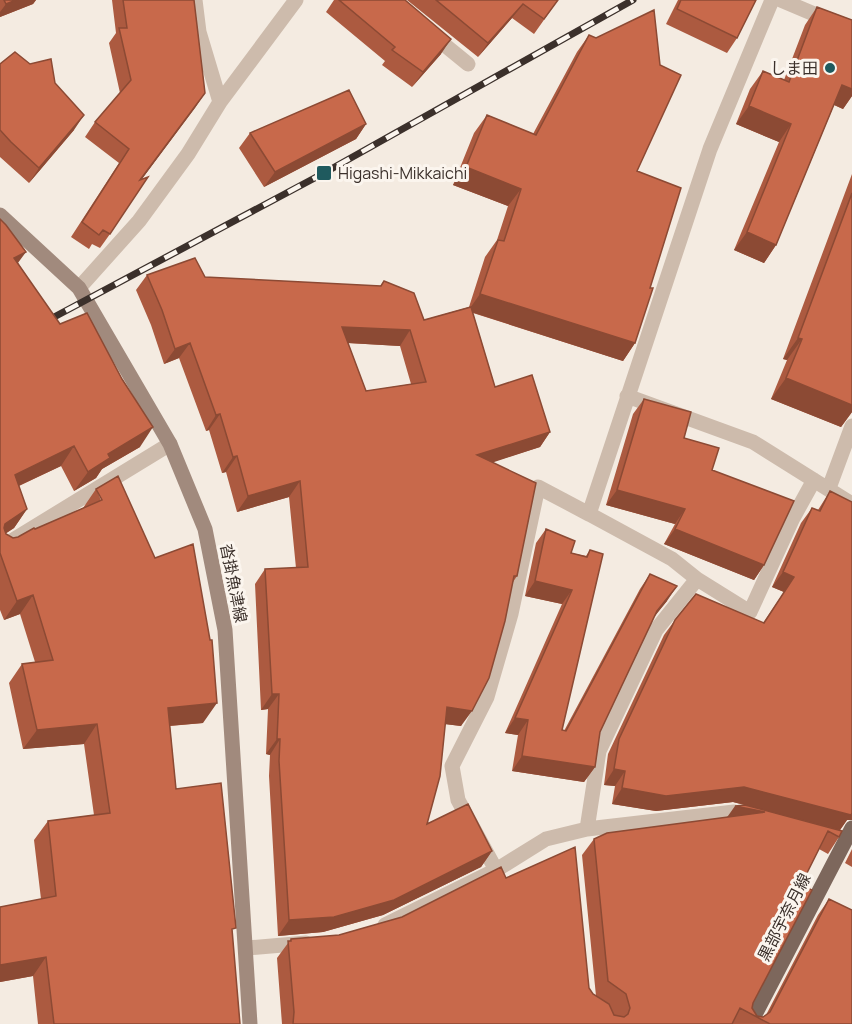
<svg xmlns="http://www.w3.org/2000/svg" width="852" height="1024" viewBox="0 0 852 1024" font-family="Manrope,'Noto Sans JP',sans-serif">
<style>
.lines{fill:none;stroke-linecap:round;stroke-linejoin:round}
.street{stroke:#cdbbac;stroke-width:15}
.secondary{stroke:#a18a7d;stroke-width:15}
.primary{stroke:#7d675c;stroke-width:15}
.rail-casing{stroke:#3b302b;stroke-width:7}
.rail{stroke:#fbf5ee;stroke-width:4.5;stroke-dasharray:14;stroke-linecap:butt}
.wall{fill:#ac5a40;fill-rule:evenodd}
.shaded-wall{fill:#8c4a34}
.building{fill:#c8694b;stroke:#8c4a34;stroke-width:1.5;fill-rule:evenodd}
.poi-dot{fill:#1f5a5e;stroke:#fbf5ee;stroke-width:2}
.labels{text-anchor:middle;stroke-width:6;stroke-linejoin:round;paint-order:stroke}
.poi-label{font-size:16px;fill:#3b302b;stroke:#fbf5ee;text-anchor:end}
.street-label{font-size:16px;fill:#3b302b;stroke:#fbf5ee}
</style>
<rect width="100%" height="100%" fill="#f4ebe1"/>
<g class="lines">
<path class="street" d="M772,0L710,149L589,514L672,559L697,579L750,612L793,518L814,480
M781,0L852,30
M430,33L468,64
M220,102L296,0
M79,288L139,221L188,154L220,102L199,32L195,0
M627,396L753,442L852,504
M829,488L852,426
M0,548L170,444
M587,829L599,751L656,630L697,579
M496,870L458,800L452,766L487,697L511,614L538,487L589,514
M385,925L496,870L546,839L587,829L734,812L748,816
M247,948L306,943"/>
<path class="secondary" d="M0,215L79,288L170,444L205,529L225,630L250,1024"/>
<path class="primary" d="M750,1024L852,828"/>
<g class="rail-casing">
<path id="rail" d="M41,324L324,173L633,0"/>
</g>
<use href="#rail" class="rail"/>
</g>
<path class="wall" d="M0,0H36L33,4L0,17Z
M112,0H194L205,93L141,180L110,234L100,248L92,244L89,249L71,237L119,163L85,137L95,122L120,93L109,43L116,33Z
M334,0H405L441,54L412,87L382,65L385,61L326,12Z
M407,0H558L534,34L512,18L478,57Z
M678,0H756L737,38L727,53L666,24Z
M817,7L852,20V96L843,109L834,105L776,245L764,263L734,250L779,142L736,124L750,89L763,71L784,80L805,25Z
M589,35L637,171L650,288L635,343L623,361L473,313L495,387L550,432L540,447L492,462L517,576L513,582L461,726L445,724L427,824L492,851L481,867L383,915L323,932L278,936L269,776L270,755L266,754L268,709L261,710L255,584L265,569L296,568L289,497L237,512L226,472L222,473L209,430L206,431L179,358L164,364L151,325L136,290L147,275L380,286L384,281L424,320L469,307L485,257L497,240L508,206L453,185L474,133L487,115L533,134L577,52ZM348,343L400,346L411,384L366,391Z
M0,64H30L55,83L74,130L29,183L0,157Z
M366,124L356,139L264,187L239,148L250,133Z
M852,174V412L841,427L771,399L787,360L783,359Z
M18,263L140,447L102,469L96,478L74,491L61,466L19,486L27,509L14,528L5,534L13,538L18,537L83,508L96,489L203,723L170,726L176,789L232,934L240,1024H38L33,976L0,982V907L41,899L34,840L48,821L94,815L84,744L23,749L9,683L22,664L35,662L20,614L4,620L0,610V553Z
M644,399L684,438L712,470L764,565L754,580L664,544L675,524L606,505L633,414Z
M830,491L847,820L840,830L842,831L839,837L828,854L819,849L801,885L753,1003L752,1008L757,1016L763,1017L766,1015L818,915L829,899L852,1024H282L277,958L291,939L339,935L402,917L506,878L593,994L596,996L582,855L594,839L727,817L745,805L733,802L656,811L612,804L615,786L604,785L608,754L664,635L675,620L763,623L784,592L772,587L801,523L812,508L818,510Z
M546,529L571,553L586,556L590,550L562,730L564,731L640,589L650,574L667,601L655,615L600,732L595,767L584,782L512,771L518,735L505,733L562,604L525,596L536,543Z
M852,849V867L845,863Z"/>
<path class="shaded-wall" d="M16,0H36L33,4L0,17V12L6,4Z
M523,4L512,18L478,57L488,43Z
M451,39L441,54L412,87L423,72Z
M842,85L852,89V96L843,109L830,103Z
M205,93L195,108L130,195L140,180Z
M749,106L791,124L779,142L736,124Z
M84,115L74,130L29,183L39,168Z
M366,124L356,139L264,187L275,172Z
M466,167L521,189L508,206L453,185Z
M747,232L776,245L764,263L734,250Z
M26,252L12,271L14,258Z
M480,294L635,343L623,361L468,311Z
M342,327L410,330L400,346L331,342Z
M798,338L802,339L787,360L783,359Z
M190,343L179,358L164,364L175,349Z
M786,378L852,405V412L841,427L771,399Z
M220,414L209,430L206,431L216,415Z
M153,427L140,447L102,469L96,478L74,491L88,472L108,454Z
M550,432L540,447L467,471L477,455Z
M74,446L61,466L1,494L15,475Z
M237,456L226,472L222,473L233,457Z
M300,481L289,497L237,512L248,496Z
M617,490L685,509L675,524L606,505Z
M27,509L14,528L0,537L5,524Z
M675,529L764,565L754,580L664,544Z
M783,572L794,577L784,592L772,587Z
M535,581L572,590L562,604L525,596Z
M677,586L667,601L647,626L657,611Z
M33,595L20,614L4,620L17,601Z
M272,694H279L268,709L261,710Z
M217,703L203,723L155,727L168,708Z
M447,707L472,711L461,726L436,723Z
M515,718L528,720L518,735L505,733Z
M97,724L84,744L23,749L37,730Z
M277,739H280L270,755L266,754Z
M522,756L595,767L584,782L512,771Z
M614,769L625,771L615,786L604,785Z
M744,787L852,812V820H847L840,830L733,802L656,811L612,804L622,788Z
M735,806L765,812L723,823Z
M492,851L481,867L383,915L323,932L278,936L289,920Z
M46,957L33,976L0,982V965Z"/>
<path class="building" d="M4,0H16L6,4Z
M123,0H194L205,93L140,180L148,177L110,234L103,230L99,235L82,222L129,149L95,122L131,80L119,28H127Z
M339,0H405L451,39L423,72L392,50L395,47Z
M436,0H558L544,19L523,4L488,43Z
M681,0H756L737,38L677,9Z
M817,7L852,20V89L842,85L776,245L747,232L791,124L749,106L763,71L789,82Z
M654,10L660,65L681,75L637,171L681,188L650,288H653L635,343L480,294L498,240L504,241L521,189L466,167L487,115L536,135L589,35L596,38Z
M15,52L30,64L51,59L55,83L84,115L39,168L11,142L0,130V64Z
M349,90L366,124L275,172L250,133Z
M852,193V405L786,378L802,339L798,338Z
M0,219L6,225L26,252L14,258L60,324L87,313L122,379L153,427L108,454L110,458L88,472L74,446L15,475L27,509L5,524L4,528L6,534L13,538L18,537L34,528L35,529L102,500L96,489L118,476L155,558L193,544L210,640H212L217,703L168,708L176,789L221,783L236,928L232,929L240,1024H54L46,957L0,965V907L56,896L48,821L110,813L97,724L37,730L22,664L53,660L33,595L17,601L0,553Z
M195,258L205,277L381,286L384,281L414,293L424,320L471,307L495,387L532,375L550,432L477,455L536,483L517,576H514L505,621L489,678L472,711L447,707L440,776L427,824L468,804L492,851L394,900L334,917L289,920L279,761L280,739H277L279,694H272L265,569L308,567L300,481L248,496L237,456L233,457L220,414L216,415L190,343L175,349L162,310L147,275ZM342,327L410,330L426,382L366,391Z
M644,399L691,412L684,438L719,448L712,470L794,501L764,565L675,529L685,509L617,490Z
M830,491L852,502V813L851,815L744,787L666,796L622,788L625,771L614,769L619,739L675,620L696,594L764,623L794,577L783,572L812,508L820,511Z
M546,529L575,541L571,553L587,557L590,550L603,554L562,730L566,731L650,574L677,586L657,611L600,732L595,767L522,756L528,720L515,718L572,590L535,581Z
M745,805L842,831L839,837L828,831L801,885L812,890L753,1003L752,1008L757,1016L763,1017L770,1012L829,899L852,910V1024H770L740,1008L732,1024H293L294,1012L288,941H291V939L339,935L402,917L501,867L506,878L575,847L589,988L593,994L609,1004L614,1015L624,1017L628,1014L630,1008L626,994L608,981L594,839L607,833L765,812L735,806Z"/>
<g class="poi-dot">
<circle cx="830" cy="68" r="6"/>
<rect x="316" y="165" width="16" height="16" rx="3"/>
</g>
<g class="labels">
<g class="poi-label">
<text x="818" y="74">しま田</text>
<text x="338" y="179" text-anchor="start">Higashi-Mikkaichi</text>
</g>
<g class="street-label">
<text transform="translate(234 583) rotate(79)" y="6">沓掛魚津線</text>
<text transform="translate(784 917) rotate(-63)" y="6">黒部宇奈月線</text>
</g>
</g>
</svg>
